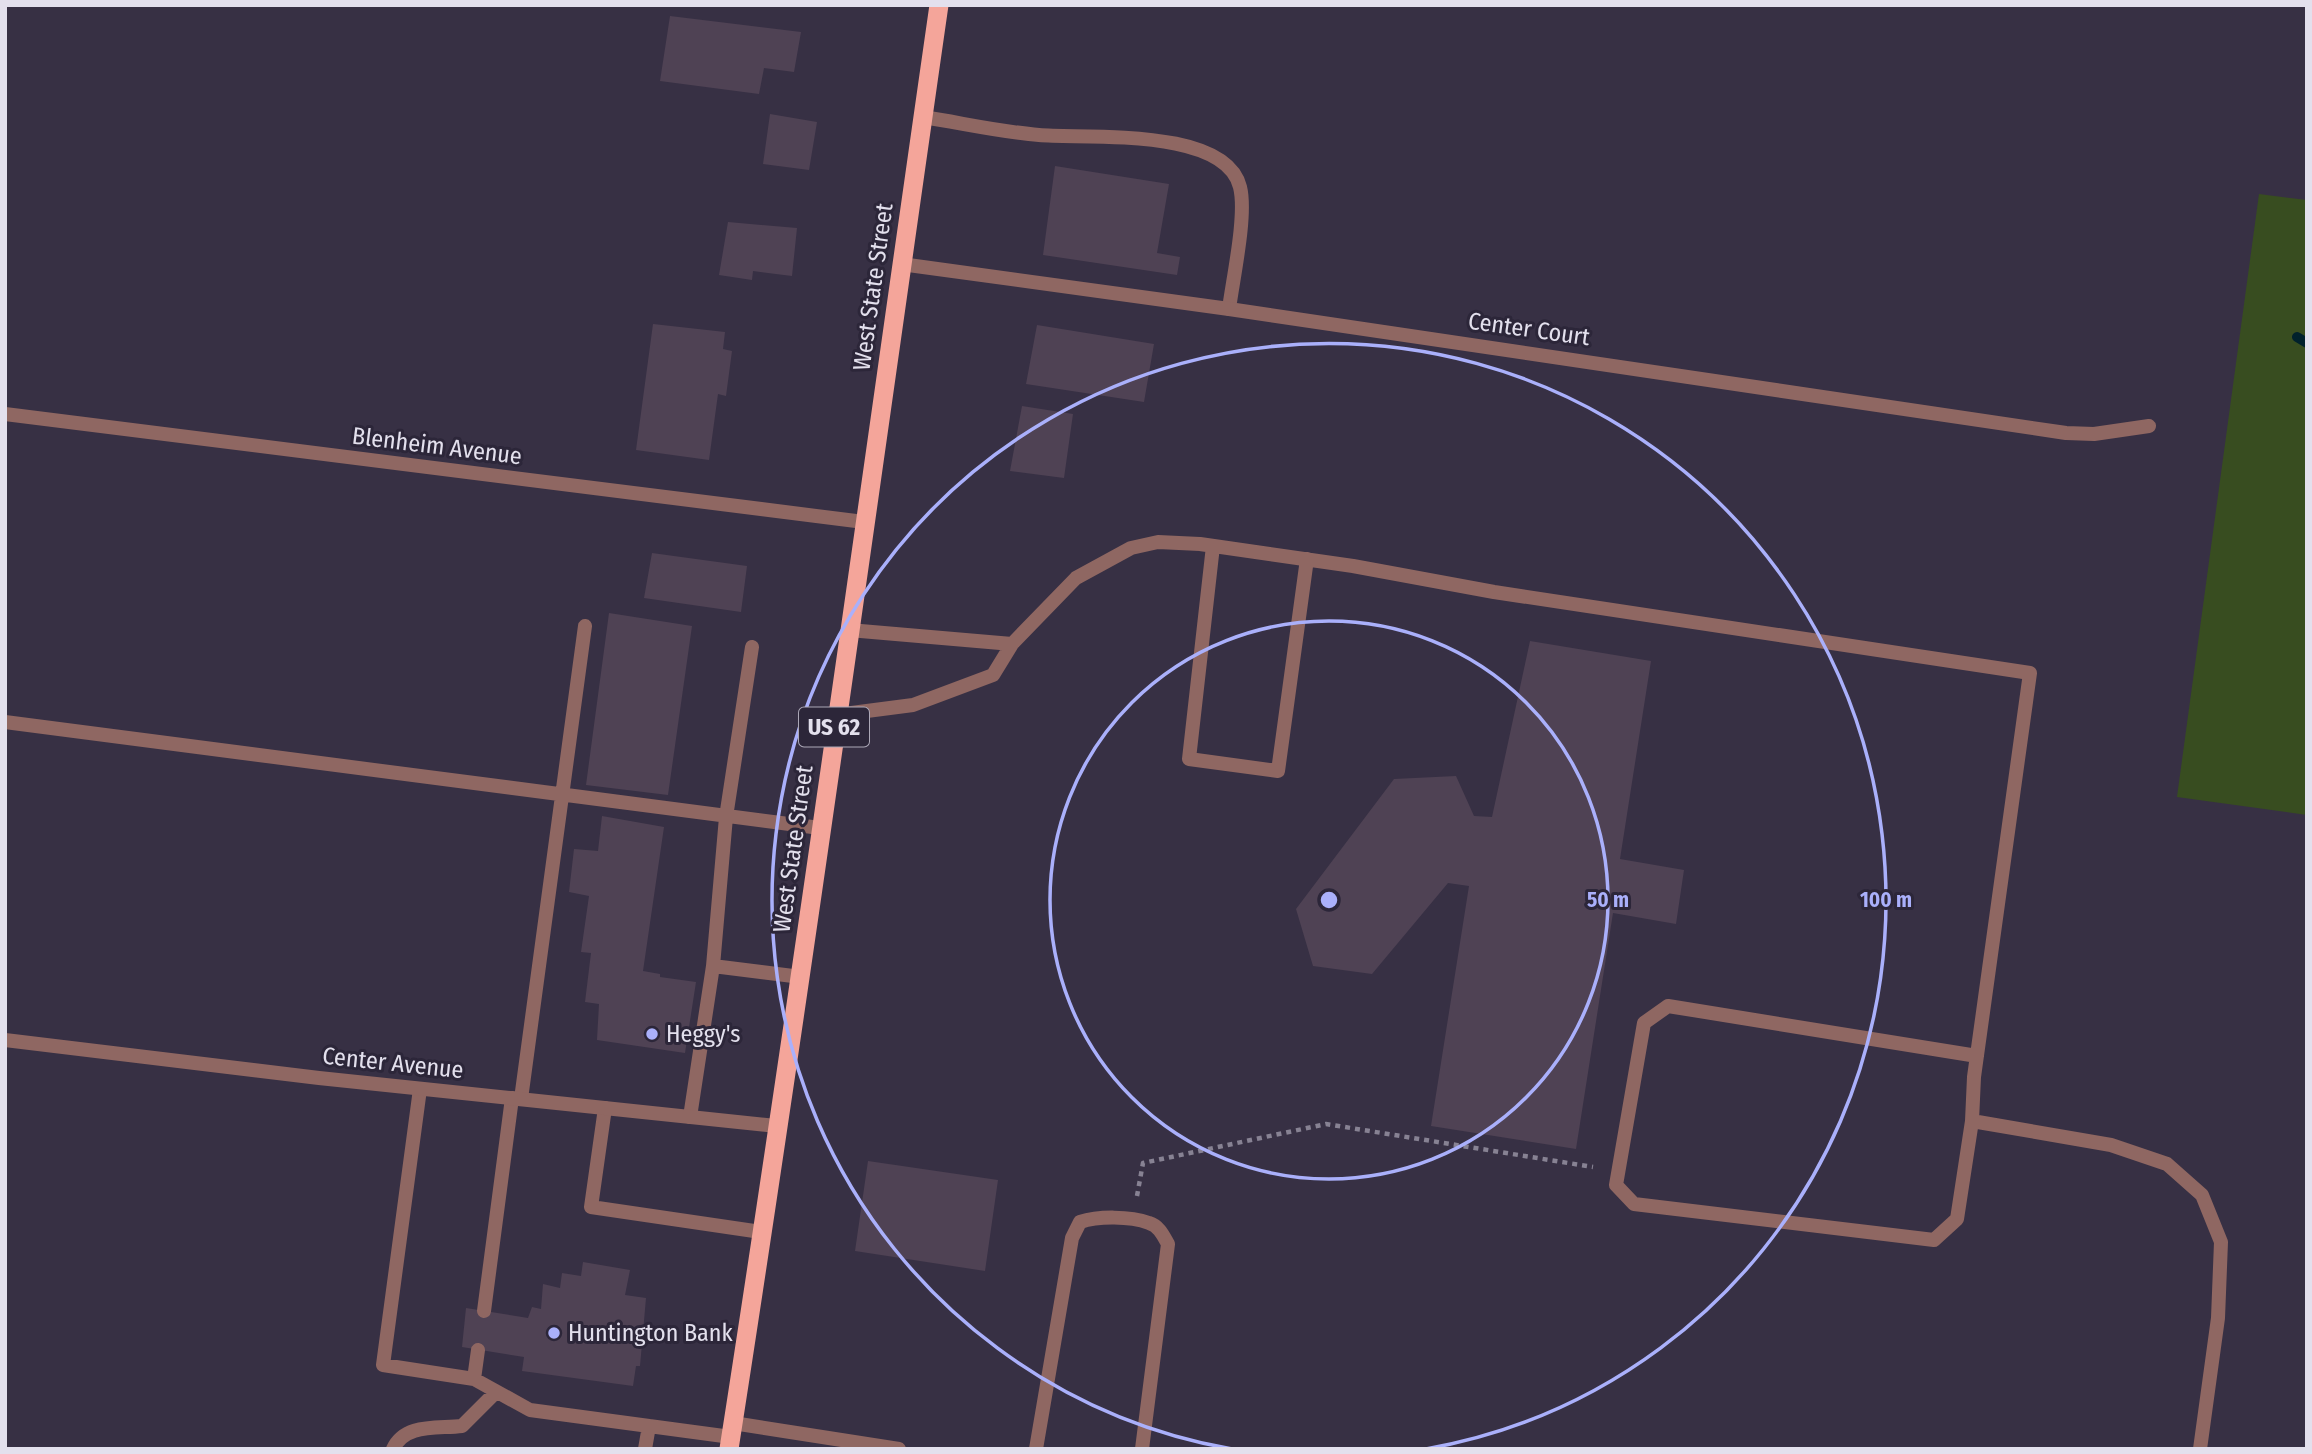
<svg xmlns="http://www.w3.org/2000/svg" width="2312" height="1454" viewBox="0 0 2312 1454" font-family="'Fira Sans Condensed',sans-serif">
<style>
.green{fill:#384d20}
.lines{fill:none;stroke-linecap:round;stroke-linejoin:round}
.stream{stroke:#00212c;stroke-width:10}
.building{fill:#4f4254}
.path{stroke:#878293;stroke-width:4.5;stroke-dasharray:5 5;stroke-linecap:butt}
.service{stroke:#8f6762;stroke-width:14}
.minor{stroke:#8f6762;stroke-width:14}
.trunk{stroke:#f4a59a;stroke-width:19}
.ring{fill:none;stroke:#aab0fb;stroke-width:3.5}
.poi-dot{fill:#aab0fb;stroke:#2c2639;stroke-width:2.5}
.labels{text-anchor:middle;stroke-width:6;stroke-linejoin:round;paint-order:stroke}
.shield{fill:#2c2639;stroke:#aca8b7;stroke-width:2}
.shield-label{font-size:23px;font-weight:bold;fill:#e3e0ed}
.street-label{font-size:24px;fill:#e3e0ed;stroke:#2c2639}
.poi-label{font-size:24px;fill:#e3e0ed;stroke:#2c2639;text-anchor:start}
.centre{fill:#aab0fb;stroke:#2c2639;stroke-width:3.5}
.ring-label{font-size:21px;text-anchor:middle;font-weight:bold;fill:#aab0fb;stroke:#2c2639;stroke-width:6;stroke-linejoin:round;paint-order:stroke}
</style>
<rect width="100%" height="100%" fill="#373044"/>
<path class="green" d="M2259,194L2307,200V815L2177,797Z"/>
<g class="lines">
<path class="stream" d="M2297,337L2307,343"/>
</g>
<path class="building" d="M670,16L801,32L794,72L764,68L759,94L660,81Z
M770,114L817,122L809,170L763,164Z
M1055,166L1169,184L1157,253L1180,257L1177,275L1043,255Z
M728,222L797,228L792,276L753,271L752,280L719,275Z
M653,324L725,332L723,349L732,351L726,396L718,394L709,460L636,450Z
M1037,325L1154,344L1144,402L1026,384Z
M1022,406L1073,414L1064,478L1010,471Z
M652,553L747,566L741,612L644,598Z
M609,613L692,626L668,795L586,785Z
M1530,641L1651,661L1620,859L1684,870L1676,924L1613,913L1576,1149L1431,1126L1469,886L1448,883L1372,974L1313,966L1296,909L1394,779L1456,776L1474,816L1492,817Z
M602,816L664,827L643,971L660,974V977L696,982L685,1053L597,1040L599,1004L585,1002L591,953L581,952L589,896L569,892L574,849L598,851Z
M868,1161L998,1180L985,1271L855,1251Z
M583,1262L630,1270L625,1295L646,1298L640,1366H636L633,1386L522,1371L524,1357L462,1347L466,1308L528,1318L532,1307L541,1309L543,1284L560,1288L562,1273L581,1276Z"/>
<g class="lines">
<path class="path" d="M1137,1196L1143,1163L1326,1124L1593,1167"/>
<path class="service" d="M923,117C962,123 1001,132 1039,135C1088,139 1225,127 1240,187C1247,215 1233,278 1229,309
M1213,546L1189,759L1278,771L1307,559
M849,630L1012,644
M752,647L726,817L713,966L801,977
M836,715L913,705L993,675L1012,644L1076,578L1131,548L1158,542L1200,544L1353,566L1494,592L2030,673L1974,1077L1972,1121L2111,1145L2167,1164L2202,1195L2221,1242L2218,1318L2200,1449
M5,722L820,828
M420,1089L383,1365L474,1379L530,1410L731,1437
M521,1099L585,626
M605,1108L591,1207L761,1232
M690,1117L713,966
M1972,1121L1957,1219L1934,1240L1634,1204L1616,1185L1644,1023L1668,1006L1977,1056
M484,1311L512,1098
M474,1379L478,1350
M393,1449C405,1423 437,1429 462,1426L496,1392
M645,1449L649,1426
M1036,1449L1072,1238L1080,1222C1098,1216 1130,1216 1149,1223C1159,1226 1163,1235 1168,1244L1142,1449"/>
<path class="minor" d="M901,264L1229,309L2066,433L2094,434L2149,426
M5,414L864,522
M5,1040L319,1078L776,1126
M733,1423L899,1449"/>
<path class="trunk" d="M729,1449C804,968 870,486 939,5"/>
</g>
<g class="ring">
<circle cx="1329" cy="900" r="279"/>
<path d="M1232 1449A557 557 0 1 1 1426 1449"/>
</g>
<g class="poi-dot">
<circle cx="652" cy="1034" r="7"/>
<circle cx="554" cy="1333" r="7"/>
</g>
<g class="labels">
<rect class="shield" x="799" y="707.5" width="70" height="39" rx="5"/>
<g class="shield-label">
<text x="834" y="735">US 62</text>
</g>
<g class="street-label">
<text transform="translate(873 287) rotate(-82)" y="8">West State Street</text>
<text transform="translate(1529 329) rotate(8)" y="8">Center Court</text>
<text transform="translate(437 446) rotate(7)" y="8">Blenheim Avenue</text>
<text transform="translate(793 849) rotate(-82)" y="8">West State Street</text>
<text transform="translate(393 1063) rotate(6)" y="8">Center Avenue</text>
</g>
<g class="poi-label">
<text x="666" y="1042">Heggy's</text>
<text x="568" y="1341">Huntington Bank</text>
</g>
</g>
<circle cx="1329" cy="900" r="10" class="centre"/>
<g class="ring-label">
<text x="1608" y="907">50 m</text>
<text x="1886" y="907">100 m</text>
</g>
<rect width="2312" height="1454" fill="none" stroke="#e3e0ed" stroke-width="14"/>
</svg>
